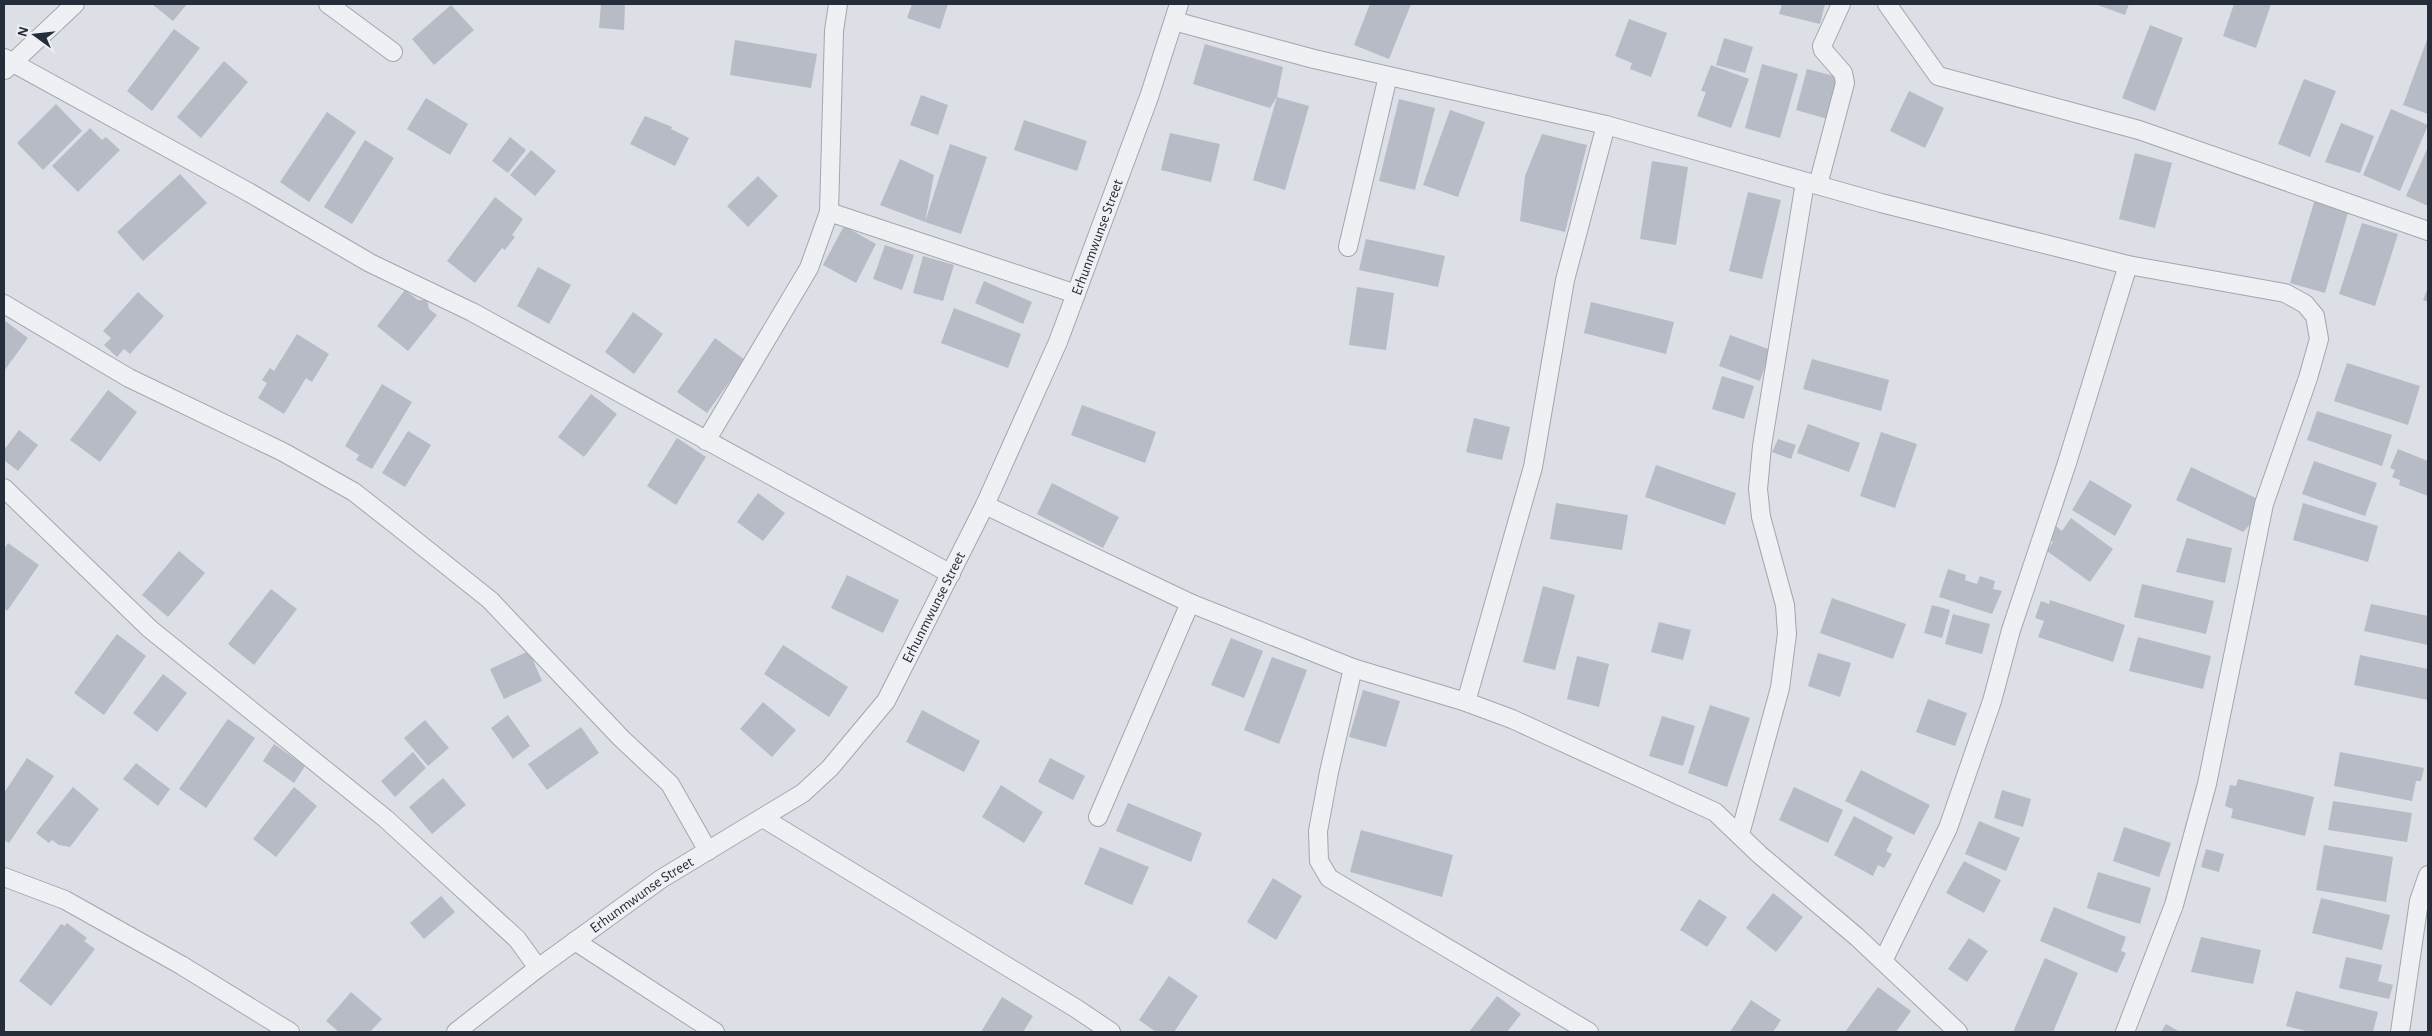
<svg xmlns="http://www.w3.org/2000/svg" width="2432" height="1036" viewBox="0 0 2432 1036" font-family="'Alegreya Sans',sans-serif">
<style>
.building{fill:#b6bbc5}
.lines{fill:none;stroke-linecap:round;stroke-linejoin:round}
.street-casing{stroke:#a2a6ae;stroke-width:20}
.street{stroke:#eef0f4;stroke-width:18}
.labels{text-anchor:middle;stroke-width:4;stroke-linejoin:round;paint-order:stroke}
.street-label{font-size:15px;fill:#262d3a;stroke:#ebeef3}
</style>
<rect width="100%" height="100%" fill="#dcdfe5"/>
<path class="building" d="M152,4H187L173,21Z
M601,4H625L624,30L599,28Z
M912,4H948L940,29L907,18Z
M1370,4H1411L1389,59L1354,45Z
M1782,4H1825L1820,24L1779,14Z
M2095,4H2129L2125,15Z
M2234,4H2271L2256,48L2223,36Z
M451,5L474,30L434,65L412,39Z
M1629,19L1667,33L1651,77L1630,69L1632,63L1615,56Z
M2150,25L2183,38L2155,111L2122,98Z
M174,29L200,48L152,111L127,91Z
M2428,37V114L2403,105Z
M1724,38L1753,47L1745,73L1716,65Z
M735,40L817,54L811,88L730,75Z
M1205,44L1283,67L1277,97L1309,106L1285,190L1253,180L1277,97L1270,108L1193,84Z
M224,61L248,82L201,138L177,117Z
M1762,64L1798,74L1780,138L1745,128Z
M1711,65L1749,79L1731,128L1697,116L1706,92L1701,91Z
M1807,69L1842,78L1831,120L1796,110Z
M2304,79L2336,91L2310,157L2278,144Z
M1909,91L1944,108L1925,148L1890,131Z
M921,95L948,105L938,135L910,125Z
M426,98L468,124L450,155L407,129Z
M1399,99L1435,108L1415,190L1379,181Z
M56,104L82,131L43,170L17,143Z
M2391,109L2428,125L2400,191L2363,175Z
M1450,110L1485,122L1458,197L1423,185Z
M327,112L356,132L309,202L280,182Z
M645,116L672,127L671,129L689,138L675,166L630,144Z
M1024,120L1087,141L1077,171L1014,150Z
M2341,123L2374,136L2360,173L2325,162Z
M90,128L102,140L106,137L120,150L78,192L52,166Z
M1170,133L1220,144L1211,182L1161,170Z
M1542,134L1587,145L1565,232L1520,221L1525,176Z
M510,137L526,150L508,173L492,161Z
M365,140L394,158L352,224L324,207Z
M950,144L987,157L961,234L925,222Z
M2428,147V206L2406,196Z
M531,150L556,171L535,196L510,175Z
M2135,153L2172,163L2155,228L2119,219Z
M900,159L934,175L925,222L880,205Z
M1652,161L1688,167L1676,245L1640,239Z
M180,174L207,203L143,261L117,232Z
M758,176L778,196L748,227L727,206Z
M1748,192L1781,200L1762,279L1729,271Z
M495,197L523,219L512,235L515,237L505,250L502,248L475,283L447,261Z
M2315,199L2349,209L2325,293L2290,283Z
M2362,223L2398,234L2375,306L2339,294Z
M844,226L876,244L856,283L823,265Z
M1366,239L1445,256L1438,287L1359,270Z
M885,245L914,255L902,290L873,279Z
M923,256L954,265L943,301L913,293Z
M538,267L571,285L549,324L517,306Z
M984,281L1032,302L1023,324L975,303Z
M1357,287L1394,293L1386,350L1349,345Z
M2428,287V302L2423,300Z
M405,290L418,300H427L429,309L437,315L408,351L377,326Z
M138,292L164,316L130,354L124,349L117,357L104,345L111,338L103,331Z
M1591,302L1674,322L1666,354L1584,333Z
M954,308L1021,334L1008,368L941,343Z
M633,312L663,334L634,374L605,352Z
M4,320L28,338L4,371Z
M297,334L329,354L312,382L306,378L284,414L258,398L267,383L262,380L270,368L274,371Z
M1730,335L1771,350L1760,381L1719,366Z
M715,338L745,360L707,413L677,392Z
M1812,359L1889,380L1881,411L1803,389Z
M2347,363L2420,386L2408,425L2334,401Z
M1722,376L1754,386L1744,419L1712,409Z
M382,384L412,402L372,469L356,460L359,455L345,446Z
M108,390L137,412L100,462L70,440Z
M591,394L617,414L584,457L558,437Z
M1082,405L1156,432L1145,463L1071,435Z
M2317,411L2392,435L2382,466L2307,440Z
M1474,418L1510,427L1502,460L1466,452Z
M1808,424L1860,443L1849,472L1797,453Z
M19,430L38,445L18,471L4,460V450Z
M408,431L431,445L405,487L382,473Z
M1881,432L1917,444L1895,508L1860,496Z
M677,438L706,457L676,505L647,486Z
M1778,439L1796,445L1791,459L1772,452Z
M2398,449L2428,461V496L2399,485L2400,480L2392,477L2395,470L2390,468Z
M2314,461L2377,483L2365,516L2302,494Z
M1656,465L1736,493L1725,525L1645,497Z
M2191,467L2260,500L2256,518L2243,532L2176,500Z
M2090,480L2132,505L2115,536L2072,510Z
M1052,483L1119,517L1103,548L1037,514Z
M758,493L785,513L763,541L737,522Z
M1556,503L1628,515L1622,550L1550,539Z
M2303,503L2378,526L2368,562L2293,540Z
M2071,518L2113,549L2090,582L2047,551L2053,542L2048,538L2056,526L2062,531Z
M2187,538L2232,548L2225,583L2176,572Z
M8,543L39,565L7,611L4,608V549Z
M179,551L205,573L168,617L142,595Z
M1948,569L1966,575L1965,580L1977,584L1980,576L1995,581L1993,589L2002,591L1992,614L1939,597Z
M847,575L899,600L883,633L831,608Z
M2142,584L2214,601L2206,634L2134,617Z
M1543,586L1575,595L1555,670L1523,662Z
M271,589L297,609L254,665L228,644Z
M1832,598L1906,624L1893,659L1820,633Z
M2050,600L2125,625L2113,662L2038,637L2044,621L2035,618L2041,601L2049,604Z
M2371,604L2428,616V645L2364,631Z
M1932,605L1950,610L1942,638L1924,633Z
M1953,614L1990,624L1982,654L1945,644Z
M1659,622L1691,630L1683,660L1651,652Z
M117,634L146,656L104,715L74,693Z
M2138,637L2211,656L2203,689L2129,671Z
M1231,638L1263,651L1244,698L1211,685Z
M783,645L848,687L829,717L764,674Z
M529,651L542,681L504,699L490,669Z
M1818,653L1851,663L1840,697L1808,686Z
M2360,655L2428,669V700L2354,685Z
M1577,656L1609,664L1599,707L1567,699Z
M1272,657L1307,670L1279,744L1244,730Z
M163,674L187,693L157,732L133,713Z
M1363,690L1400,701L1386,747L1349,737Z
M1928,699L1967,713L1955,746L1916,732Z
M763,702L796,730L772,757L740,729Z
M1710,705L1750,718L1727,787L1688,773Z
M922,710L980,741L964,772L906,742Z
M508,715L530,746L513,759L491,728Z
M1662,716L1695,726L1683,766L1649,756Z
M228,719L255,738L206,808L179,789Z
M425,720L449,748L428,766L404,738Z
M581,727L599,753L547,790L528,764Z
M274,744L305,766L294,783L263,761Z
M413,752L426,768L395,797L381,781Z
M2340,752L2424,768L2421,781H2416L2412,801L2334,786Z
M27,758L54,776L9,843L4,840V793Z
M1050,758L1085,776L1073,800L1038,782Z
M136,763L170,789L158,806L123,779Z
M1861,770L1930,805L1914,835L1845,801Z
M443,778L466,805L432,834L409,807Z
M2238,779L2314,797L2305,836L2231,818L2233,809L2225,806L2230,785L2236,786Z
M1001,785L1043,812L1024,843L982,817Z
M73,787L99,809L70,847L59,845L52,840L49,843L36,833Z
M294,787L317,806L276,857L253,839Z
M1794,787L1843,810L1828,843L1779,820Z
M2002,790L2031,799L2023,827L1994,818Z
M2333,801L2412,813L2407,842L2328,830Z
M1128,803L1202,833L1191,862L1116,831Z
M1854,816L1893,837L1886,851L1892,854L1884,868L1878,865L1873,876L1834,855Z
M1979,821L2020,838L2006,871L1965,854Z
M2124,827L2171,843L2159,877L2113,861Z
M1361,830L1453,855L1442,897L1350,872Z
M2324,845L2393,857L2386,902L2316,890Z
M1100,847L1149,867L1132,905L1084,884Z
M2206,849L2224,854L2219,872L2201,867Z
M1964,861L2001,880L1984,913L1946,893Z
M2098,872L2151,888L2140,924L2087,908Z
M1273,878L1302,896L1276,940L1247,922Z
M1773,893L1803,917L1776,952L1746,928Z
M441,896L455,912L424,939L410,923Z
M2321,898L2390,915L2382,950L2312,933Z
M1699,899L1727,917L1707,947L1680,930Z
M2054,907L2126,937L2121,951L2126,953L2117,973L2040,941Z
M67,923L87,938L84,941L95,949L51,1006L19,981L61,924L65,926Z
M2201,937L2261,950L2253,984L2191,972Z
M1969,938L1988,951L1967,982L1948,969Z
M2346,957L2382,965L2378,981L2393,985L2389,999L2339,988Z
M2045,958L2078,973L2053,1032H2013Z
M1169,976L1198,996L1174,1032H1156L1139,1020Z
M1878,987L1911,1011L1896,1032H1845Z
M2296,991L2378,1012L2373,1032H2310L2286,1026Z
M351,992L382,1019L370,1032H339L326,1021Z
M1497,996L1521,1014L1507,1032H1469Z
M1002,997L1033,1016L1023,1032H981Z
M1751,1000L1781,1020L1773,1032H1730Z
M2166,1024L2180,1032H2161Z"/>
<g class="lines">
<g class="street-casing">
<g id="street">
<path d="M328,4L393,52"/>
<path d="M1887,4L1938,76L2139,130L2428,231"/>
<path d="M1174,21L1314,59L1606,125L1881,203L2128,265L2285,293L2305,304L2315,316L2319,339L2308,378L2264,504L2207,784L2174,905L2125,1032"/>
<path d="M4,58L250,193L370,263L472,312L951,574"/>
<path d="M5,70L75,4"/>
<path d="M1818,185L1845,83L1843,73L1823,50L1822,46L1841,4"/>
<path d="M829,212L1076,294"/>
<path d="M1348,247L1388,76"/>
<path d="M4,304L129,378L283,452L354,492L401,529L490,600L621,738L670,784L708,851"/>
<path d="M706,441L809,268L829,212L834,31L838,4"/>
<path d="M4,488L150,629L386,819L517,939L538,968"/>
<path d="M985,505L1190,603L1353,668L1466,702L1512,719L1715,812L1760,855L1857,937L1958,1032"/>
<path d="M1353,668L1329,772L1318,831L1319,861L1329,878L1589,1032"/>
<path d="M1466,702L1533,467L1565,280L1606,125"/>
<path d="M1098,817L1190,603"/>
<path d="M763,818L1077,1009L1111,1032"/>
<path d="M1740,834L1780,688L1787,634L1785,605L1761,517L1758,489L1762,446L1805,182"/>
<path d="M4,877L65,900L181,965L290,1032"/>
<path d="M575,941L715,1032"/>
<path d="M1883,961L1948,828L1992,701L2011,630L2067,463L2128,265"/>
<path id="s1" d="M456,1032L538,968L661,879L803,793L830,768L886,701L985,505L1058,342L1149,97L1179,4"/>
<path d="M2400,1032L2419,901L2428,875"/>
</g>
</g>
<use href="#street" class="street"/>
</g>
<g class="labels">
<g class="street-label">
<text dy="5" stroke="none"><textPath href="#s1" startOffset="1056">Erhunmwunse Street</textPath></text>
<text dy="5" stroke="none"><textPath href="#s1" startOffset="651">Erhunmwunse Street</textPath></text>
<text dy="5" stroke="none"><textPath href="#s1" startOffset="231">Erhunmwunse Street</textPath></text>
</g>
</g>
<rect width="2432" height="1036" fill="none" stroke="#262d3a" stroke-width="10"/>
<g transform="translate(35 35) rotate(285)" stroke="#ebeef3" stroke-width="4" paint-order="stroke">
<path d="M0-4L9 19L0 12L-9 19Z" fill="#262d3a"/>
<text y="-8" font-size="14" font-weight="bold" text-anchor="middle" fill="#262d3a">N</text>
</g>
</svg>
